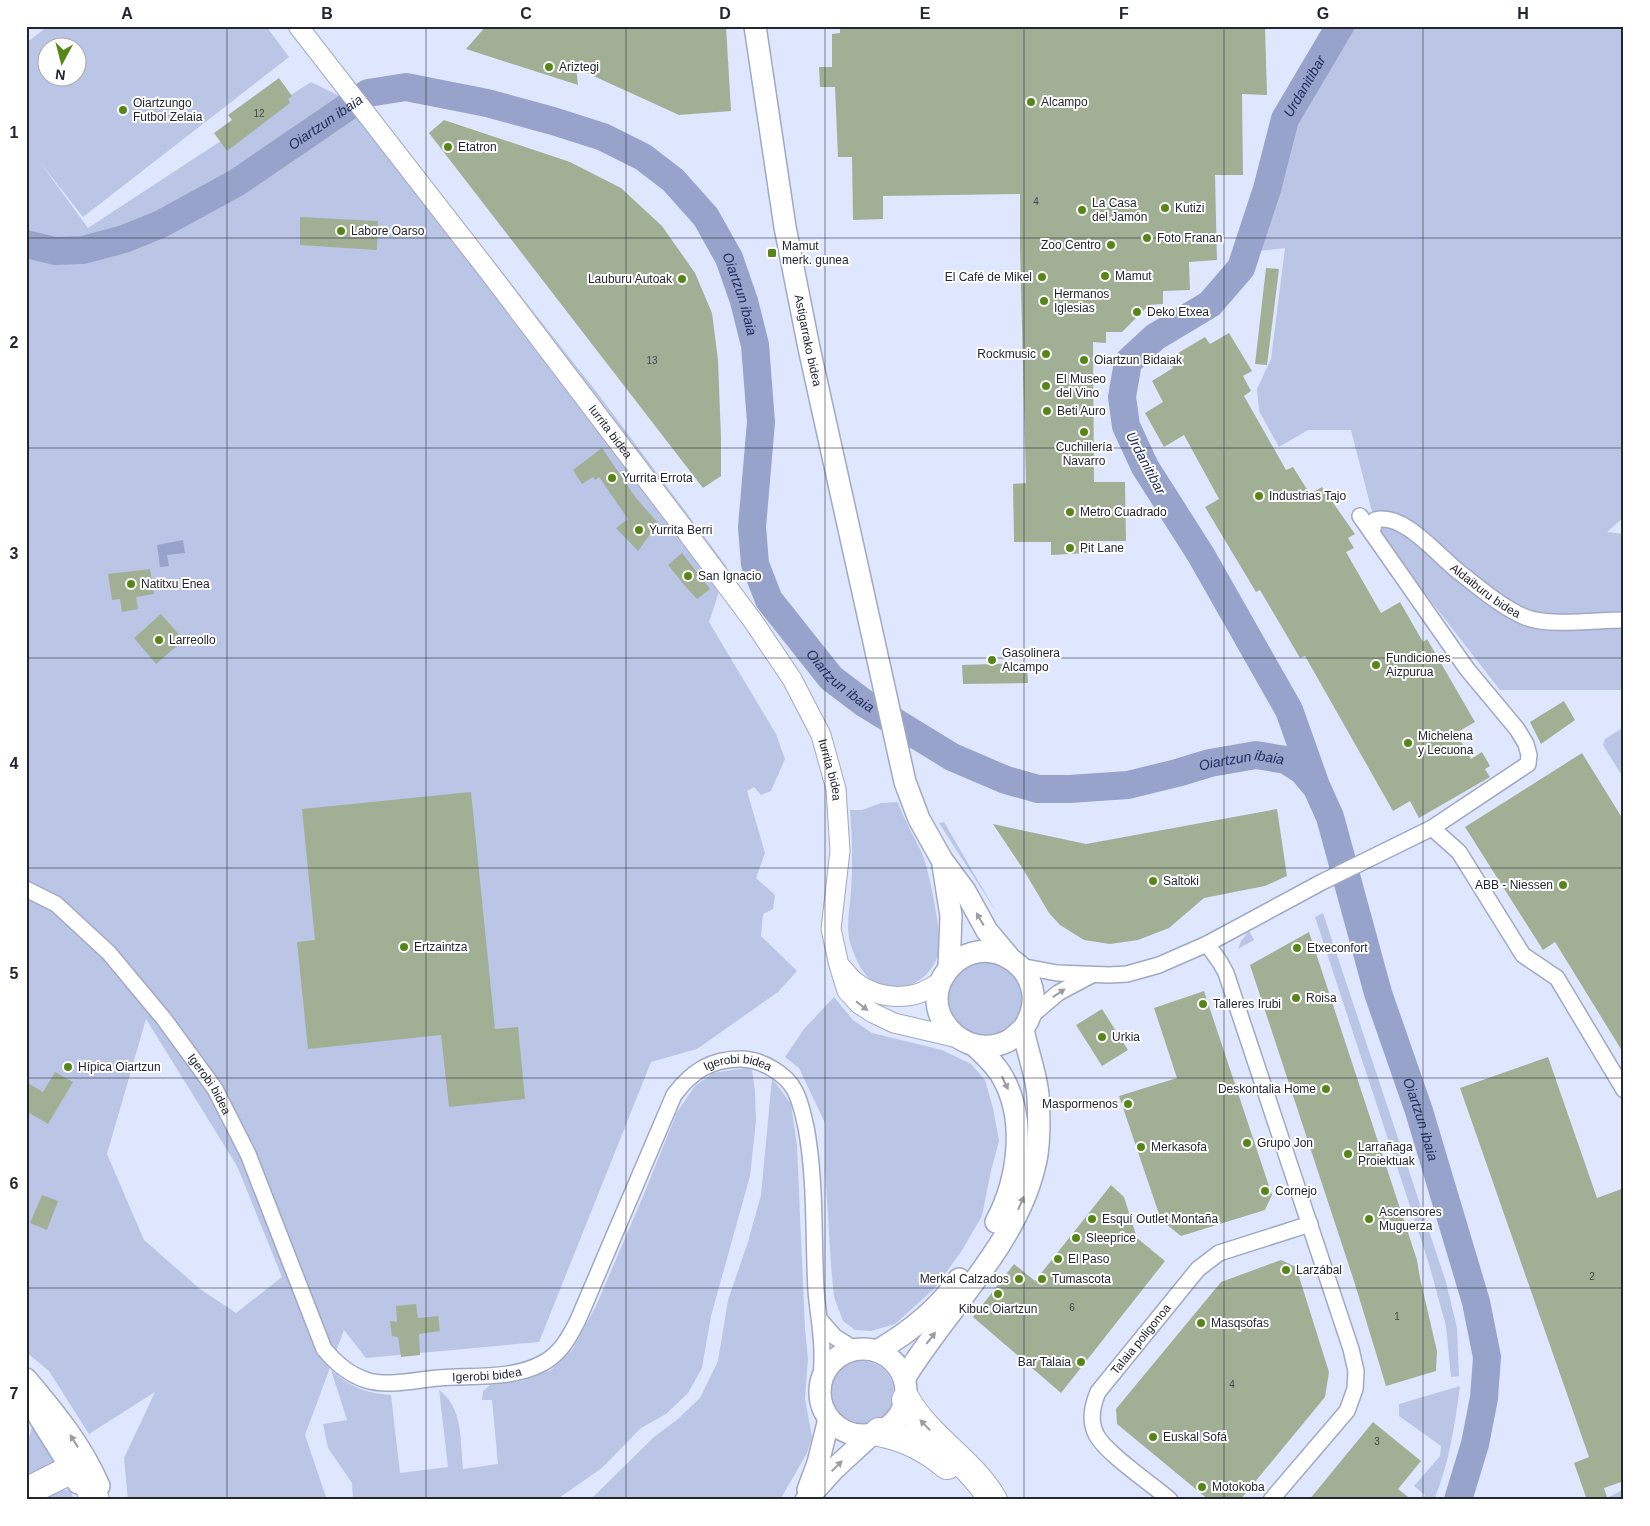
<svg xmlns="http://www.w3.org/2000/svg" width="1650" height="1526" viewBox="0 0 1650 1526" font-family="Helvetica,sans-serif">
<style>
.green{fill:#bbc5e6;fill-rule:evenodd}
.water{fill:#97a3ca}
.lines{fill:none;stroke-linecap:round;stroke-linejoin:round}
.river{stroke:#97a3ca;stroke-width:28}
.building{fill:#a1b095}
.minor-casing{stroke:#9fa9c5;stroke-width:18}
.tertiary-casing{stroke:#9fa9c5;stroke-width:21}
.secondary-casing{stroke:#9fa9c5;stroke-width:24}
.motorway-casing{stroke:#9fa9c5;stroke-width:30}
.minor{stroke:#fff;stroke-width:15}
.tertiary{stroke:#fff;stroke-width:19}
.secondary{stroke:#fff;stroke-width:21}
.motorway{stroke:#fff;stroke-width:28}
.oneway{fill:#9c9da2}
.grid{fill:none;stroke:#232631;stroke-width:1;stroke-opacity:0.55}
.poi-dot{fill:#578618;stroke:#fff;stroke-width:2}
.labels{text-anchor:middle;stroke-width:4;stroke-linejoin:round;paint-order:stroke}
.number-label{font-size:10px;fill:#42484a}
.poi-label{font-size:12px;fill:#232631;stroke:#fff;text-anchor:start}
.street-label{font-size:12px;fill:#232631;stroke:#fff}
.water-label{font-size:14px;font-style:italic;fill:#222d5e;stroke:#fff}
.neatline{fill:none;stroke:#232631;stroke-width:2}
.grid-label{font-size:16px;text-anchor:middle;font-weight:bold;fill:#232631}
</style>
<rect width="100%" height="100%" fill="#dfe7ff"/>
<path class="green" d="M48,26H266L289,57L83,217L39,161L88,228L311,82L380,116L595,390L727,567L709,622L776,734L785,759L771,791L761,795L754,787L747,791L765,853L756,878L775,895L773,909L763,914L761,936L797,971L778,992L697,1049L651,1062L539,1342L366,1358L344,1330L305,1435L327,1500H128L124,1458L155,1392L89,1434L49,1371L26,1352V43ZM48,48H78V78H48ZM146,1019L237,1166L282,1277L236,1313L200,1289L144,1240L107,1154Z
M1343,26H1624V517L1607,532L1624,534V690H1500L1388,546L1371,508L1351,430H1308L1279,447L1259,411L1257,389L1271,359L1285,248L1259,251L1294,117Z
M1624,727V779L1603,745L1605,739Z
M898,802C904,820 914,836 922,853C929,870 942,933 939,950C934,979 903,996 876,983C863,977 856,959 851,946C845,928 850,908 851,890C853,863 852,837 850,810H862L881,803Z
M944,822L997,913L939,823Z
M1323,913L1446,1282L1457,1328L1459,1376L1451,1377L1446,1326L1429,1264L1315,917Z
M1249,931L1254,940L1238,949L1241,941Z
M948 999a37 37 0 1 1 74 0a37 37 0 1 1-74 0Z
M834,997L853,1020L872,1033L942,1050L971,1064L985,1080L993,1108L999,1141L991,1171L982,1216L961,1252L934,1289L895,1324L871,1331L855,1330L843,1321L834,1297L831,1265L825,1168V1123L799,1068L785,1057L804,1029Z
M745,1068L752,1070L755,1092L756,1121L750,1176L711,1316L702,1368L688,1393L666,1414L641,1428L602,1468L556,1500H353L352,1483L328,1448L323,1424L347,1420L331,1370C351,1387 365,1393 391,1395L400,1473L448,1467L439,1390C464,1408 460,1442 463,1469L498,1464L492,1400H482L483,1391L490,1385L523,1381L551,1370L572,1350L596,1306L644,1194L677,1112L695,1086L713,1073Z
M772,1078L791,1104L797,1146L805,1329L808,1359L805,1399L812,1437L807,1453L780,1500H590L654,1437L678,1419L700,1398L718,1361L728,1300L748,1242L761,1195Z
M830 1393a32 32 0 1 1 64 0a32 32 0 1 1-64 0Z
M1460,1386C1455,1424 1449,1464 1434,1500H1421L1425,1495L1414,1486L1440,1456L1441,1446L1399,1416V1404Z
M33,1423L60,1462L26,1484V1449Z
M53,1488L71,1491L74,1500H33Z
M1624,1489V1500H1603Z"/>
<path class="water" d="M183,540L185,553L167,555L169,566L160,567L157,545Z"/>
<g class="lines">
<g class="river">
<path id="s1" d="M26,244L55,251L83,250L124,239L161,224L236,183L368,93L406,87L487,103L553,121L603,137L643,157L673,180L706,217L729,258L744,301L755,345L761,422L752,527L755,564L769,600L831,678L864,703L952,757L1006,780L1038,789H1069L1128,785L1177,773L1210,763L1256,755L1286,760L1303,771L1317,788L1330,817L1378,993L1419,1111L1476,1302L1487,1357L1484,1398L1475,1444L1458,1500"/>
<path id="s2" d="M1315,783L1289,710L1201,555L1145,467L1126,426L1122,397L1128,362L1155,337L1210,304L1241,268L1267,189L1285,119L1340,26"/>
</g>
</g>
<path class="building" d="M486,26H726L731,111L679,115L576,68L578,85L466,49Z
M840,26H1265L1267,95L1242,94L1243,175H1215L1217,260L1189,262L1190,290L1163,291V304L1149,305L1122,332H1106V343L1093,342L1094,482H1125L1126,541H1089V553L1051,555V542H1014L1013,484L1026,483L1020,249V194L883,196V219L853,220L852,157H838L835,87H820L819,67H832V34L840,33Z
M279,78L292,96L288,99L290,103L227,151L214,133L232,120L228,115Z
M444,120L570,162L621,188L662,226L695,273L712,313L718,360L721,438V476L703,488L429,133Z
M300,217L378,221L377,250L300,245Z
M1266,268L1279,269L1267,365L1255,364Z
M1229,333L1252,371L1243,376L1251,391L1244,396L1286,470L1293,467L1310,494L1322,487L1355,534L1348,538L1354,548L1346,552L1381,613L1400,602L1423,642L1427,639L1475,722L1456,733L1471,759L1482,752L1490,766L1485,769L1490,777L1419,818L1410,801L1393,811L1305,656L1300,658L1260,590L1256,592L1205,507L1219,499L1184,435L1164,447L1145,413L1163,402L1152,381L1173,368L1168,359L1205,337L1210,344Z
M602,448L636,498L658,523L638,551L616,528L628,519L599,477L595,480L593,477L582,484L573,470Z
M682,553L710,589L697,599L685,586L668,565Z
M150,569L154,594L136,597L138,609L122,612L120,599L112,600L108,574Z
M161,614L184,640L156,664L134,638Z
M1027,663L1028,683L963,684L962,665Z
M1564,701L1575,720L1541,744L1530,722Z
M1582,753L1624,821V1054L1555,942L1543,950L1465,827Z
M471,792L495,1029L518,1027L525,1099L449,1107L441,1035L308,1049L297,942L315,940L302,809Z
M1277,809L1287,876L1265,886L1204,898L1169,928L1138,940L1110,944L1084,940L1060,925L1049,913L1023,869L993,824L1086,844Z
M1309,932L1417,1260L1420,1278L1437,1351L1436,1371L1386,1386L1354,1281L1250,965Z
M1204,991L1272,1195L1265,1210L1181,1236L1161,1220L1119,1096L1177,1078L1154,1008Z
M1102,1009L1128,1050L1102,1066L1076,1025Z
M1548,1057L1597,1198L1624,1188V1481L1604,1488L1608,1500H1587L1574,1463L1589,1457L1460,1088Z
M55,1072L73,1082L48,1124L26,1111V1082L43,1092Z
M1111,1185L1124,1197L1137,1238L1165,1261L1061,1393L973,1317L1014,1264L1035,1281Z
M42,1195L58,1201L47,1230L30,1223Z
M1281,1260L1296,1267L1329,1372L1325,1397L1240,1500H1209L1117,1424L1116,1409L1221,1282Z
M416,1304L418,1318L438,1316L440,1331L419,1334L420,1355L401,1357L398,1337L392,1336L390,1321L397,1322L396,1306Z
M1373,1422L1421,1461L1398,1489L1412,1500H1309Z"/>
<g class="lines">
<g class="minor-casing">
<g id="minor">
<path id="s3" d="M1372,533L1375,520C1404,512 1438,556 1459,572C1480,588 1501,607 1525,617C1550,627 1596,620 1624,620"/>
<path d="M1432,828L1459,852L1523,955L1557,978L1624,1090"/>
<path id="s4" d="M26,889L56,904L109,953L164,1019L215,1089L248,1154L324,1349C336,1363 348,1374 366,1380C387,1387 416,1380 438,1378C472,1375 512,1380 543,1363C560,1354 569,1338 578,1320L674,1095C692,1071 711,1059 741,1059C760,1059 786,1073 795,1091C801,1102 803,1115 806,1127C816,1181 813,1236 816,1290C817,1306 820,1321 821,1336C823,1351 822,1366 821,1382"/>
<path d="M1207,944L1220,962L1226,973L1351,1349L1356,1371L1355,1389L1347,1411L1271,1500"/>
<path d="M1020,966L1057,973L1109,975L1127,974L1159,965L1207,944L1322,882L1432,828L1528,764L1529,755L1526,744L1517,729L1467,669L1360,516"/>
<path d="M1030,1017L1058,993L1090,976"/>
<path d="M820,1320L835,1337L856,1350"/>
<path id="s5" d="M1170,1500C1153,1485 1107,1454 1097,1436C1089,1422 1092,1406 1098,1392L1198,1269L1219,1253L1310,1224"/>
</g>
</g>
<g class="tertiary-casing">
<g id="tertiary">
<path id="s6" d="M298,26L489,272L682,526L753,621L792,679L821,735L836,789L840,851L831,929L839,965L847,991L859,1004L873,1013L894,1023L958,1038"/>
<path d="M841,967C846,972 850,978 855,982C881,1001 915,1002 941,981"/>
</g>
</g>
<g class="secondary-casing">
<g id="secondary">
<path id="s7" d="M755,26L785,227L809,348L905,782L919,819L942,860L965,891L987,931L1009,957"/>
<path d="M943,865L951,916L949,968"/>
<path d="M975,1046C985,1055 996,1065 1003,1078C1027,1121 1018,1181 996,1222"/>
<circle cx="863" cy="1392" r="43"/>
<path d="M877,1351C908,1333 938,1310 959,1279"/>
<path d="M26,1379C54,1412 82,1446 99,1486"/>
<path d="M904,1379C947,1308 1019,1243 1036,1160C1040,1139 1039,1116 1038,1095C1036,1073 1027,1051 1023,1029C1062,972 979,918 943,977C936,988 935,1005 941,1017C954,1042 981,1054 1008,1041C1013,1038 1018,1033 1023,1029"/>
<path d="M30,1402L73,1471L78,1483"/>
<path d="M808,1490L818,1463L829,1419"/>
<path d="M806,1500L834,1469L871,1435"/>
</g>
</g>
<g class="motorway-casing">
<path id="motorway" d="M906,1400C928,1439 970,1461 993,1500
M879,1432C905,1437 927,1448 947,1465
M26,1492L64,1473L80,1472L85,1476L95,1500"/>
</g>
<use href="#minor" class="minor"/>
<use href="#tertiary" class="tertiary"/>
<use href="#secondary" class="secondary"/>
<use href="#motorway" class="motorway"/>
</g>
<defs><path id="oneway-solid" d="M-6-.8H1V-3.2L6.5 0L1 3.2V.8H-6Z" transform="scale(1.25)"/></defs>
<g class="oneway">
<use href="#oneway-solid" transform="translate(980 919) rotate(-120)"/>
<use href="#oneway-solid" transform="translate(1059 993) rotate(-34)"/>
<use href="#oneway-solid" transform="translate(862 1006) rotate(38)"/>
<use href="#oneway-solid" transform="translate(1005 1083) rotate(65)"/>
<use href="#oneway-solid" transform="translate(1021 1203) rotate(-67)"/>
<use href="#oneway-solid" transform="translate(931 1338) rotate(-52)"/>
<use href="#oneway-solid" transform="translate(925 1425) rotate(-134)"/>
<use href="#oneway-solid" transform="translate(74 1441) rotate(-122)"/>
<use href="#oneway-solid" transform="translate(837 1466) rotate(-45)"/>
</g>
<path class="grid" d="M227,26V1500M426,26V1500M626,26V1500M825,26V1500M1024,26V1500M1224,26V1500M1423,26V1500M26,238H1624M26,448H1624M26,658H1624M26,868H1624M26,1078H1624M26,1288H1624"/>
<g class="poi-dot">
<circle cx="549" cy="67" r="5"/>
<circle cx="1031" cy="102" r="5"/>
<circle cx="123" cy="110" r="5"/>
<circle cx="448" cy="147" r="5"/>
<circle cx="1165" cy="208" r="5"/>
<circle cx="1082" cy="210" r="5"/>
<circle cx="341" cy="231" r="5"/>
<circle cx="1147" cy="238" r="5"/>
<circle cx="1111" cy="245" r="5"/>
<rect x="767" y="248" width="10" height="10" rx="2.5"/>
<circle cx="1105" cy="276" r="5"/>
<circle cx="1042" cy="277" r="5"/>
<circle cx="682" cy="279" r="5"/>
<circle cx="1044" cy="301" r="5"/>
<circle cx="1137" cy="312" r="5"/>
<circle cx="1046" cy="354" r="5"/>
<circle cx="1084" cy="360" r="5"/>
<circle cx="1046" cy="386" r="5"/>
<circle cx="1047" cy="411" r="5"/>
<circle cx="1084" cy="432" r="5"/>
<circle cx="612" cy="478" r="5"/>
<circle cx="1259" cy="496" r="5"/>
<circle cx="1070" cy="512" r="5"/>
<circle cx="639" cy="530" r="5"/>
<circle cx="1070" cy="548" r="5"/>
<circle cx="688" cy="576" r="5"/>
<circle cx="131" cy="584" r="5"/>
<circle cx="159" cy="640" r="5"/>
<circle cx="992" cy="660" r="5"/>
<circle cx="1376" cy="665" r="5"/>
<circle cx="1408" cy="743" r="5"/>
<circle cx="1153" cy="881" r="5"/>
<circle cx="1563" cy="885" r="5"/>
<circle cx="404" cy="947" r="5"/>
<circle cx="1297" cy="948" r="5"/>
<circle cx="1296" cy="998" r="5"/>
<circle cx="1203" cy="1004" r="5"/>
<circle cx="1102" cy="1037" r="5"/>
<circle cx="68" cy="1067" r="5"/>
<circle cx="1326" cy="1089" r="5"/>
<circle cx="1128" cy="1104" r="5"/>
<circle cx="1247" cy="1143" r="5"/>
<circle cx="1141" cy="1147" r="5"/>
<circle cx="1348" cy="1154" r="5"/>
<circle cx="1265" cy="1191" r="5"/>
<circle cx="1092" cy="1219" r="5"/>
<circle cx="1369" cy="1219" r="5"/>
<circle cx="1076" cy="1238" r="5"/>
<circle cx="1058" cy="1259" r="5"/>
<circle cx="1286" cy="1270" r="5"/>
<circle cx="1019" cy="1279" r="5"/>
<circle cx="1042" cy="1279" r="5"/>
<circle cx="998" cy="1294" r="5"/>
<circle cx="1201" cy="1323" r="5"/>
<circle cx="1081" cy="1362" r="5"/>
<circle cx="1153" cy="1437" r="5"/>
<circle cx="1202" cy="1487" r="5"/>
</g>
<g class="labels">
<g class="number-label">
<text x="259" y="117">12</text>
<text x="1036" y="205">4</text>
<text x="652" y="364">13</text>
<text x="1592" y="1280">2</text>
<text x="1072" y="1311">6</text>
<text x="1397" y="1320">1</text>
<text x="1232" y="1388">4</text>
<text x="1377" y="1445">3</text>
</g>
<g class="poi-label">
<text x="559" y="71">Ariztegi</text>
<text x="1041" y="106">Alcampo</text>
<text x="133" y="107">Oiartzungo<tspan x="133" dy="14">Futbol Zelaia</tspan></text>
<text x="458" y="151">Etatron</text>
<text x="1092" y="207">La Casa<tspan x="1092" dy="14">del Jamón</tspan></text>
<text x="1175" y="212">Kutizi</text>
<text x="351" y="235">Labore Oarso</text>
<text x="1157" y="242">Foto Franan</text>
<text x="1101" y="249" text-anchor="end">Zoo Centro</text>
<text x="782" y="250">Mamut<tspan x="782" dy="14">merk. gunea</tspan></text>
<text x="1115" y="280">Mamut</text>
<text x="1032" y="281" text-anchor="end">El Café de Mikel</text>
<text x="672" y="283" text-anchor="end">Lauburu Autoak</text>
<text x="1054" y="298">Hermanos<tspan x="1054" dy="14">Iglesias</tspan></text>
<text x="1147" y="316">Deko Etxea</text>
<text x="1036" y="358" text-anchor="end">Rockmusic</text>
<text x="1094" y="364">Oiartzun Bidaiak</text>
<text x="1056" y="383">El Museo<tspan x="1056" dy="14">del Vino</tspan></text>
<text x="1057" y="415">Beti Auro</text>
<text x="1084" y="451" text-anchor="middle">Cuchillería<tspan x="1084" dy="14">Navarro</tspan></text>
<text x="622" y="482">Yurrita Errota</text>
<text x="1269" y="500">Industrias Tajo</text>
<text x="1080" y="516">Metro Cuadrado</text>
<text x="649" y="534">Yurrita Berri</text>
<text x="1080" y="552">Pit Lane</text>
<text x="698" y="580">San Ignacio</text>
<text x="141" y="588">Natitxu Enea</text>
<text x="169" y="644">Larreollo</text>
<text x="1002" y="657">Gasolinera<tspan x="1002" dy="14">Alcampo</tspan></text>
<text x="1386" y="662">Fundiciones<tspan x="1386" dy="14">Aizpurua</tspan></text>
<text x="1418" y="740">Michelena<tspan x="1418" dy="14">y Lecuona</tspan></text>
<text x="1163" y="885">Saltoki</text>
<text x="1553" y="889" text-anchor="end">ABB - Niessen</text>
<text x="414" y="951">Ertzaintza</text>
<text x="1307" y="952">Etxeconfort</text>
<text x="1306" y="1002">Roisa</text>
<text x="1213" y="1008">Talleres Irubi</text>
<text x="1112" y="1041">Urkia</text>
<text x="78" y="1071">Hípica Oiartzun</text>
<text x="1316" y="1093" text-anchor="end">Deskontalia Home</text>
<text x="1118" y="1108" text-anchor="end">Maspormenos</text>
<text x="1257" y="1147">Grupo Jon</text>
<text x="1151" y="1151">Merkasofa</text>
<text x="1358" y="1151">Larrañaga<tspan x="1358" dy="14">Proiektuak</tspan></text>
<text x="1275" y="1195">Cornejo</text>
<text x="1379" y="1216">Ascensores<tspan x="1379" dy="14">Muguerza</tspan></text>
<text x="1102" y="1223">Esquí Outlet Montaña</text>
<text x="1086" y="1242">Sleeprice</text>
<text x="1068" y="1263">El Paso</text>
<text x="1296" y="1274">Larzábal</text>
<text x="1009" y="1283" text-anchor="end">Merkal Calzados</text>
<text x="1052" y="1283">Tumascota</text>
<text x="998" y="1313" text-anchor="middle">Kibuc Oiartzun</text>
<text x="1211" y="1327">Masqsofas</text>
<text x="1071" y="1366" text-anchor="end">Bar Talaia</text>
<text x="1163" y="1441">Euskal Sofá</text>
<text x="1212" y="1491">Motokoba</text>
</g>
<g class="street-label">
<text dy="4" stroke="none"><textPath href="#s7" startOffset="319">Astigarrako bidea</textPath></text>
<text dy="4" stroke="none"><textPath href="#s6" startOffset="512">Iurrita bidea</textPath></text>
<text dy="4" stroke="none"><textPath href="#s3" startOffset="148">Aldaiburu bidea</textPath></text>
<text dy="4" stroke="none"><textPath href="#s6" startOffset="918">Iurrita bidea</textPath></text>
<text dy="4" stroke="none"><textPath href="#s4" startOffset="1170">Igerobi bidea</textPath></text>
<text dy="4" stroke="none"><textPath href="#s4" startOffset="271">Igerobi bidea</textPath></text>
<text dy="4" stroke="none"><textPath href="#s5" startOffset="211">Talaia poligonoa</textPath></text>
<text dy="4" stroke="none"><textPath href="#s4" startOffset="735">Igerobi bidea</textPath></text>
</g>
<g class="water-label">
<text dy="5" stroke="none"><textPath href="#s2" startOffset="812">Urdanitibar</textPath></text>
<text dy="5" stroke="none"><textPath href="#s1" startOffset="334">Oiartzun ibaia</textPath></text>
<text dy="5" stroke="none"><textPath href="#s1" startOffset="844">Oiartzun ibaia</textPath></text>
<text transform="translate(1146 463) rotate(62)" y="5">Urdanitibar</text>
<text dy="5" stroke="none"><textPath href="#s1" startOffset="1264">Oiartzun ibaia</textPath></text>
<text dy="5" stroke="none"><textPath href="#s1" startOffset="1699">Oiartzun ibaia</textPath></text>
<text dy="5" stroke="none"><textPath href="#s1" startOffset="2134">Oiartzun ibaia</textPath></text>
</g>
</g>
<rect width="1650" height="1526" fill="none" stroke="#ffffff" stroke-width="55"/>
<g transform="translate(62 62) rotate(187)"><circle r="24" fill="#ffffff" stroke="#a7a8ad"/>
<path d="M0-4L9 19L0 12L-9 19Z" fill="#578618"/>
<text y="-8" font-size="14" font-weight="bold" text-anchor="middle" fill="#232631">N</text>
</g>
<rect x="28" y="28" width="1594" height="1470" class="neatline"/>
<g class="grid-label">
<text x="127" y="19">A</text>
<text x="327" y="19">B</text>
<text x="526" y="19">C</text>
<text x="725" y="19">D</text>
<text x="925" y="19">E</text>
<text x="1124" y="19">F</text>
<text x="1323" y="19">G</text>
<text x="1523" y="19">H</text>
<text x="14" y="138">1</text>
<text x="14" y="348">2</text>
<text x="14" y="559">3</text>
<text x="14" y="769">4</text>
<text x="14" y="979">5</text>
<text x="14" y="1189">6</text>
<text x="14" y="1399">7</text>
</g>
</svg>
